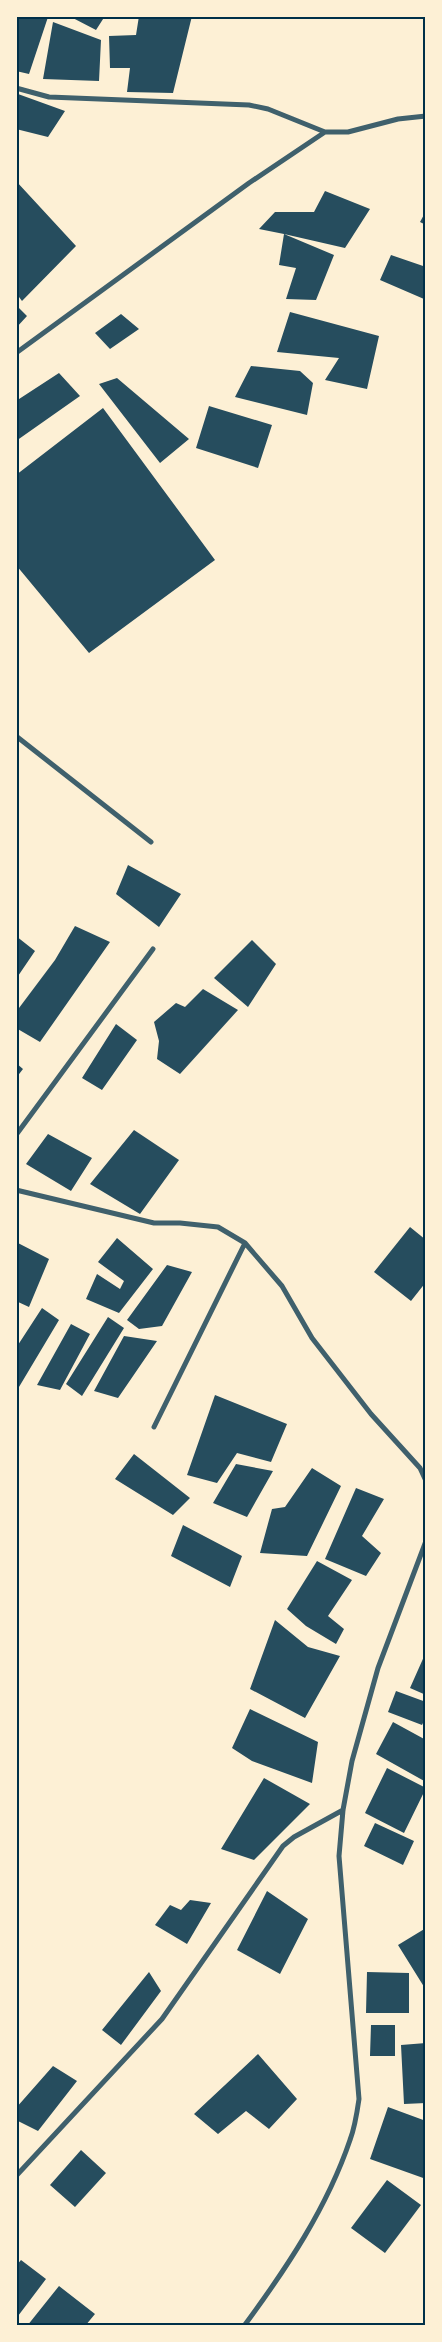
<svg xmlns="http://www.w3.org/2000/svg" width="442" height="2342" viewBox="0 0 442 2342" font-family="'Roboto Condensed',sans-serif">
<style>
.building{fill:#264d5e}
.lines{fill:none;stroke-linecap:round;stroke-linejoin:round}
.minor{stroke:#3f606c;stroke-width:5}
.neatline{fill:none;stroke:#003049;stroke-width:2}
</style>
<rect width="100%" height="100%" fill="#fdf0d5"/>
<path class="building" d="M20,16L48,17L29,74L16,71V24Z
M69,16H105L96,30Z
M139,16H192L173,93L127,92L130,68H110L109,36L136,35Z
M53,22L101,40L99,81L43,79Z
M18,94L65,111L48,137L16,129V98Z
M16,181L76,246L22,301L16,293Z
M325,191L370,209L345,248L284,234L334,255L316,300L286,299L296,268L279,265L284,234L259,229L275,212H314Z
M426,211V225L420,222Z
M391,255L426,267L424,299L380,280Z
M16,305L27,316L16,328Z
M290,312L379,336L367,389L325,380L339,358L277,352Z
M121,314L139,329L110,349L95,333Z
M251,366L300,371L313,383L307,415L235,397Z
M59,373L80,396L16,441V401Z
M117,378L189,439L160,463L99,384Z
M209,406L272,425L258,468L196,448Z
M103,408L215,560L89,653L16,565V475Z
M128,865L181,894L159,927L116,894Z
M75,926L110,942L40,1042L16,1028V1012L55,960Z
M16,936L35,951L16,979Z
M252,940L276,964L248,1007L214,978Z
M203,989L238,1010L180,1074L157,1059L159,1041L154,1022L176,1003L185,1007Z
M116,1024L137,1040L102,1090L82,1078Z
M16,1063L23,1069L16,1078Z
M134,1130L179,1160L140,1214L90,1184Z
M48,1134L92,1158L71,1191L26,1164Z
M410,1227L426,1240V1282L411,1301L374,1272Z
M117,1238L153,1269L119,1313L86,1299L97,1274L120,1289L124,1281L98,1262Z
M16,1242L49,1259L29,1307L16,1301Z
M167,1265L192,1272L162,1326L139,1329L127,1320Z
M42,1308L59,1320L16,1392V1348Z
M108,1317L124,1328L82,1396L66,1384Z
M71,1324L90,1334L60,1390L37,1385Z
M124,1336L157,1341L118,1398L94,1391Z
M215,1395L287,1424L271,1462L237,1453L217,1483L187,1475Z
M134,1454L190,1498L173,1515L115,1479Z
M236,1464L273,1471L247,1517L213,1503Z
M312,1468L341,1486L307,1556L260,1553L272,1509L285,1507Z
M356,1488L384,1499L362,1536L381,1553L366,1576L325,1559Z
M183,1525L242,1556L230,1587L171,1556Z
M317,1561L352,1580L328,1616L344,1629L336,1644L306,1626L287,1609Z
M275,1620L308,1647L340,1656L305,1718L250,1689Z
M426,1652V1695L410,1688Z
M396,1691L426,1702V1717L422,1725L388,1712Z
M250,1709L318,1742L312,1783L252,1761L232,1748Z
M393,1722L426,1740V1782L376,1754Z
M387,1768L426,1788L404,1833L365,1813Z
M264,1778L310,1804L254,1860L221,1849Z
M375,1823L414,1841L403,1865L364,1846Z
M267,1891L308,1919L280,1974L237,1950Z
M190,1900L211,1903L187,1944L155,1925L170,1905L181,1910Z
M426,1928V1990L398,1945Z
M149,1972L161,1991L121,2045L102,2030Z
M367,1972L409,1973V2013H366Z
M371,2025H395V2056H370Z
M426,2043V2103L404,2104L401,2045Z
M258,2054L297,2099L269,2129L246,2111L218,2134L194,2114Z
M53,2066L77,2081L38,2131L16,2120V2108Z
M388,2107L426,2121V2179L370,2159Z
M81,2150L106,2173L75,2207L50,2185Z
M387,2180L421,2205L385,2253L351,2228Z
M21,2260L46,2279L18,2316L16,2314V2266Z
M59,2286L95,2314L85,2326H27Z"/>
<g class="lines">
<path class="minor" d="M16,88L49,97L249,105L268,109L325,132
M16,353L249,183L325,132H348L398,119L426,116
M16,736L151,842
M16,1135L153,949
M16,1190L154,1223H180L218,1227L245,1243L282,1286L312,1338L371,1414L420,1468L426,1481
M154,1427L245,1243
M16,2176L162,2019L283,1846L294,1837L343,1810
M244,2326C286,2269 327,2208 350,2140C355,2127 357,2113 359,2099L339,1856L343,1810L352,1761L378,1668L426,1541"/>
</g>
<rect width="442" height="2342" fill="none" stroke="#fdf0d5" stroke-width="35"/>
<rect x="18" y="18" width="406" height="2306" class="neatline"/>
</svg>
